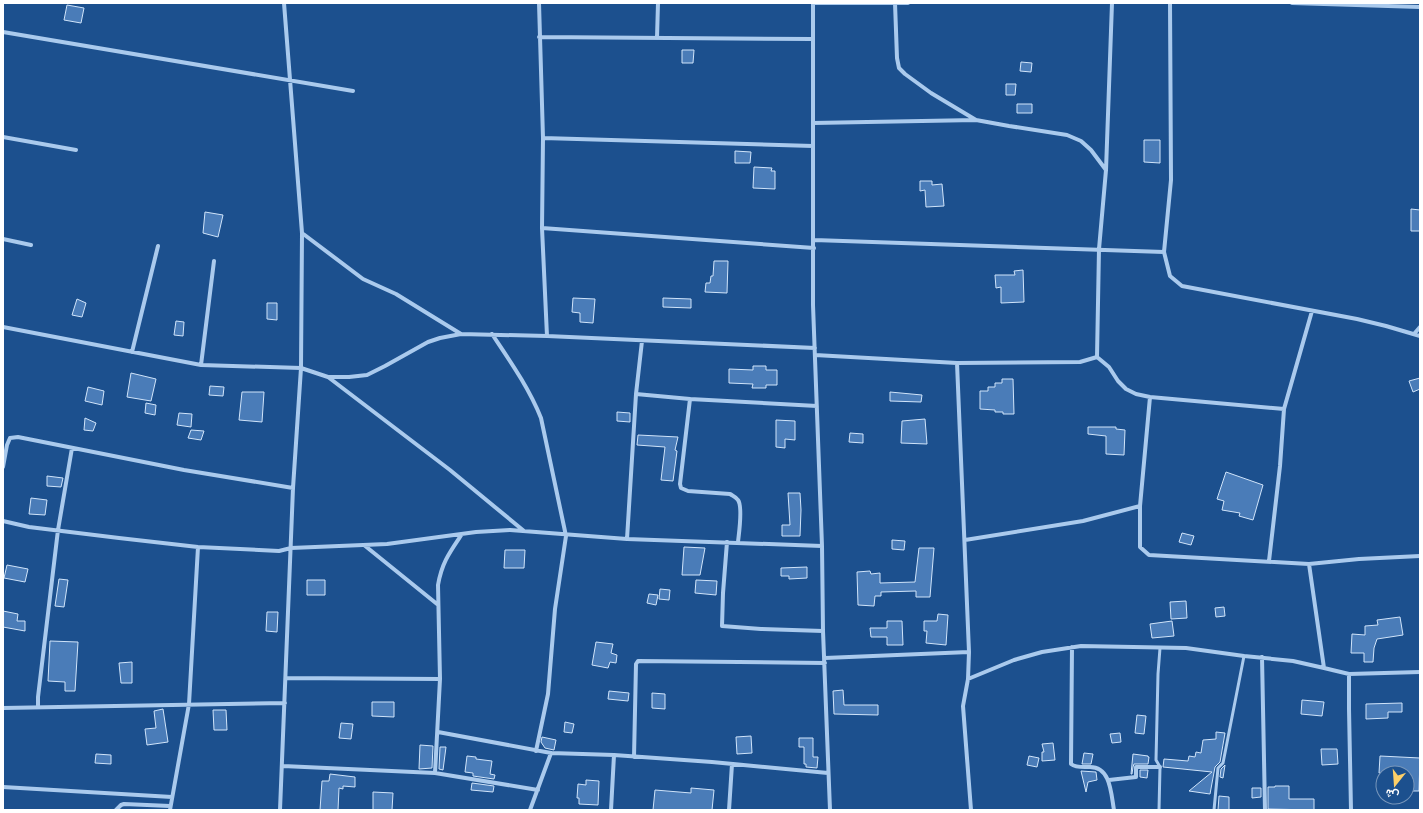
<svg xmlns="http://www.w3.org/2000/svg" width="1423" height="813" viewBox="0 0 1423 813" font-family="'Work Sans',Vazirmatn,sans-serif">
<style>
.building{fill:#4a7cb8;stroke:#d0e4fa}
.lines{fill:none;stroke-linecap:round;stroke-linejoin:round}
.service{stroke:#aacaed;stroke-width:3}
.minor{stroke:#aacaed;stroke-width:4}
</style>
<rect width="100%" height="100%" fill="#1c508e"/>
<path class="building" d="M67,5L84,8L81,23L64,20Z
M682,50H694L693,63H682Z
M1021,62L1032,63L1031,72L1020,71Z
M1006,84H1016L1015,95H1006Z
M1017,104H1032V113H1017Z
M1144,140H1160V163L1144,162Z
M735,151L751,152L750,163H735Z
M754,167L772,168L771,171H775V189L753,188Z
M920,181H932V185L942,184L944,206L926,207L925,190L920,191Z
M1411,209L1420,210V231H1411Z
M205,212L223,215L218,237L203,233Z
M714,261H728L727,293L705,292L706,283H710L711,276H713Z
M1023,270L1024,302L1001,303V287L996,288L995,275H1015L1014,271Z
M573,298L595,299L593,323L580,322V313L572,312Z
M663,298L691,299V308L663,307Z
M77,299L86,303L82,317L72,315Z
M267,303H277V320L267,319Z
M176,321L184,322L183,336L174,335Z
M753,366H766V370H777V385H766V388H752L753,384L729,383V369L753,370Z
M131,373L156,379L151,401L127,397Z
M1420,378V389L1413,392L1409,381Z
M1002,379H1013L1014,414H1003V412H995V410L980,409V391H988V387H995V383H1002Z
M210,386L224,387L223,396L209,395Z
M88,387L104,391L102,405L85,401Z
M242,392H264L262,422L239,420Z
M890,392L922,395L921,402L890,401Z
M146,403L156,405L155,415L145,413Z
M617,412L630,413V422L617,421Z
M179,413L192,414L191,427L177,425Z
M85,418L96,423L93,431L84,430Z
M925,419L927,444L901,443L902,421Z
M776,420L795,421V440L785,439V448L776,447Z
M1088,427H1116V429L1125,430L1124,455L1106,454V436L1088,434Z
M191,430L204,431L201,440L188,438Z
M850,433L863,434V443L849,442Z
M638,435L678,437L675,450L677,451L673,481L661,480L665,447L637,445Z
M1226,472L1263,485L1253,520L1239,516L1240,513L1222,510L1224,501L1217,499Z
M47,476L63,478L61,487L47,486Z
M788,493H800L801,510L800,536H782V525H790Z
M31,498L47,500L45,515L29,514Z
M1182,533L1194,536L1191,545L1179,542Z
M892,540L905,541L904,550L892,549Z
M684,547L705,548L700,575H682Z
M919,548H934L930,597H916V591L881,592V596H875L874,606L858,605L857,572L870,571L871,574L880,573V583L915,582Z
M505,550H525L524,568H504Z
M7,565L28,569L25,582L4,578Z
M807,567V578L789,579V576H781V568Z
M59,579L68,580L64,607L55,606Z
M307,580H325V595H307Z
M696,580L717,581L716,595L695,593Z
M660,589L670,590L669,600L659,599Z
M649,594L658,595L656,605L647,603Z
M1186,601L1187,618L1171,619L1170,602Z
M1224,607L1225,616L1216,617L1215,608Z
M3,611L18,614L17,621H25V631L3,627Z
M267,612H278L277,632L266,631Z
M938,614L948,615L946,645L926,643L927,631H924V621H937Z
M1400,617L1403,635L1377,639L1374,648L1373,662H1364V653H1351L1352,634L1365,635V626L1378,625L1377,620Z
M887,621H902L903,645H887V637H871L870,628H887Z
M1172,621L1174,636L1152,638L1150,624Z
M50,641L78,642L75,691H65V682L48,681Z
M596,642L613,644L611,653L617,655L616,663L610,662L608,668L592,665Z
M132,662V683H121L119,663Z
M843,690L844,705H878V715L834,714L833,691Z
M609,691L629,693L628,701L608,699Z
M652,693L665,694V709L652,708Z
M1302,700L1324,702L1322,716L1301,714Z
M372,702H394V717L372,716Z
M1402,703V712H1388V718L1366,719V704Z
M163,709L168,742L147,745L145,729L156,728L154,711Z
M213,710H226L227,730H214Z
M1137,715L1146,716L1144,734L1135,733Z
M565,722L574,724L572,733L564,732Z
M341,723L353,724L351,739L339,738Z
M1216,732L1225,733L1220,762L1215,767L1210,794L1189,791L1212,772L1163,767L1164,759L1188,761L1189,756L1195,757L1196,752L1201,753L1203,740L1216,739Z
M1120,733L1121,742L1112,743L1110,734Z
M751,736L752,753L737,754L736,737Z
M542,737L556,740L554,750L545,748L541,742Z
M799,738H813V757H818L817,768L806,767V764H804V747H799Z
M1053,743L1055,760L1042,761V752H1044L1042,744Z
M420,745L433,746L432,768L419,769Z
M440,747H446L443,770L439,769Z
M1321,749H1337L1338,764L1322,765Z
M1084,753L1093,754L1091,764H1082Z
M96,754L111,755V764L95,763Z
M1133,754L1148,756V757H1149L1148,764H1134L1133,767L1132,774H1131Z
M467,756L476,757V759L492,761L490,774L495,775L494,779L473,776V773L465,772Z
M1029,756L1039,758L1037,767L1027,765Z
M1380,756L1420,758L1419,791H1407V773H1379Z
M1225,765L1223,778L1220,777L1221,769Z
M1140,770H1148L1147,778L1140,777Z
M1081,771L1096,772L1097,780L1088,782L1086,792Z
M330,774L355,777V787L343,786V789L339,788L338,810H320L322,781H329Z
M586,780L599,781L598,805L579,804V798H577L578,784L586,785Z
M472,783L494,786L493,792L471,790Z
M1275,786H1289V799H1314V810L1268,809V787H1275Z
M691,788L714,790L712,810H653L655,790L691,793Z
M1252,788H1261V797L1252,798Z
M373,792L393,793L392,810H373Z
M1219,796L1229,797V810H1218Z"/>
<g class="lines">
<path class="service" d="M1159,810L1160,767L1156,760L1158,674L1160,648
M1214,810L1218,768L1223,763L1244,656"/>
<path class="minor" d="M539,3L543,138L542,228L547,336
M813,3V305L822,546L823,631L830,810
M813,3H908
M895,3L897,58L899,68L905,74L931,93L976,120
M1112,3L1106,170L1099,249L1097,357L1109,367L1118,381L1126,389L1136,394L1150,397L1284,409
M1170,3L1171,180L1164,252L1170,276L1182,286L1357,319L1386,326L1420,336
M1292,3L1420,7
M3,32L353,91
M539,37L812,39
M657,38L658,3
M813,123L976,120L1009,126L1067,135L1081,141L1091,150L1106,170
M3,137L76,150
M543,138L813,146
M542,228L814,248
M302,233L363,279L396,294L461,334
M3,239L31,245
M814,240L1164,252
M3,327L201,365L301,368L328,377H349L367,375L385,366L428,342L440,338L461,334L547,336L815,348
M492,334C510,361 529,388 541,418L566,536L555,609L548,694L536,751
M1414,334L1420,327
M132,352L158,246
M815,355L957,363L1080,362L1097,357
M957,363L969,652L968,679L963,706L971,810
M201,365L214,261
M328,377L450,470L524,531
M636,394L690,399L817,406
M1150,397L1140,506V547L1149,555L1309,564L1324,668L1349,674L1420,672
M690,399L680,484L681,488L688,491L730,494C733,496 736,497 738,500C743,507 739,533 738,542
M3,467L7,445L10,438L18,437L184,470L293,488
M3,521L29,527L119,538L198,547L279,551L291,548L387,544L476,532L510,530L627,539L822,546
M627,539L636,394L642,341
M965,540L1083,521L1140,506
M727,542L723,593L722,626L761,629L823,631
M364,545L437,604
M1269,561L1280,466L1284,409L1312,311
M1309,564L1359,559L1420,556
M1072,647L1071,764C1076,768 1083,767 1090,767C1111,767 1111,794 1114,810
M1262,657L1265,810
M825,658L969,652
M1349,674V709L1351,810
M286,678L440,679
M968,679L1014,660L1042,652L1081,646L1186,648L1244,656L1293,661L1324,668
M38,707V697L58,530L72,448
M3,708L285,703
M438,732L551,753L614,755L712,762L828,773
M634,757L636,664L638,661L825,663
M283,766L435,773L538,790
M435,773L440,679L438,585C442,562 450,552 462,534
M1109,780L1136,777V767H1160
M3,787L172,797
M116,810L121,805L124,804L170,806
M170,810L189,704L198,547
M280,810L293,488L301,368L302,233L284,3
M530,810L551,753
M611,810L614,755
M729,810L732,764"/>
</g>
<rect width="1423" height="813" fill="none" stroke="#ffffff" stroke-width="8"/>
<g transform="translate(1395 785) rotate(197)"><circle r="19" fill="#1c508e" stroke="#7796bb"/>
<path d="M0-3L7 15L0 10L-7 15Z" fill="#fdcf68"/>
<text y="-6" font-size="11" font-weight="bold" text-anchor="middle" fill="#ffffff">ش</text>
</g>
</svg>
